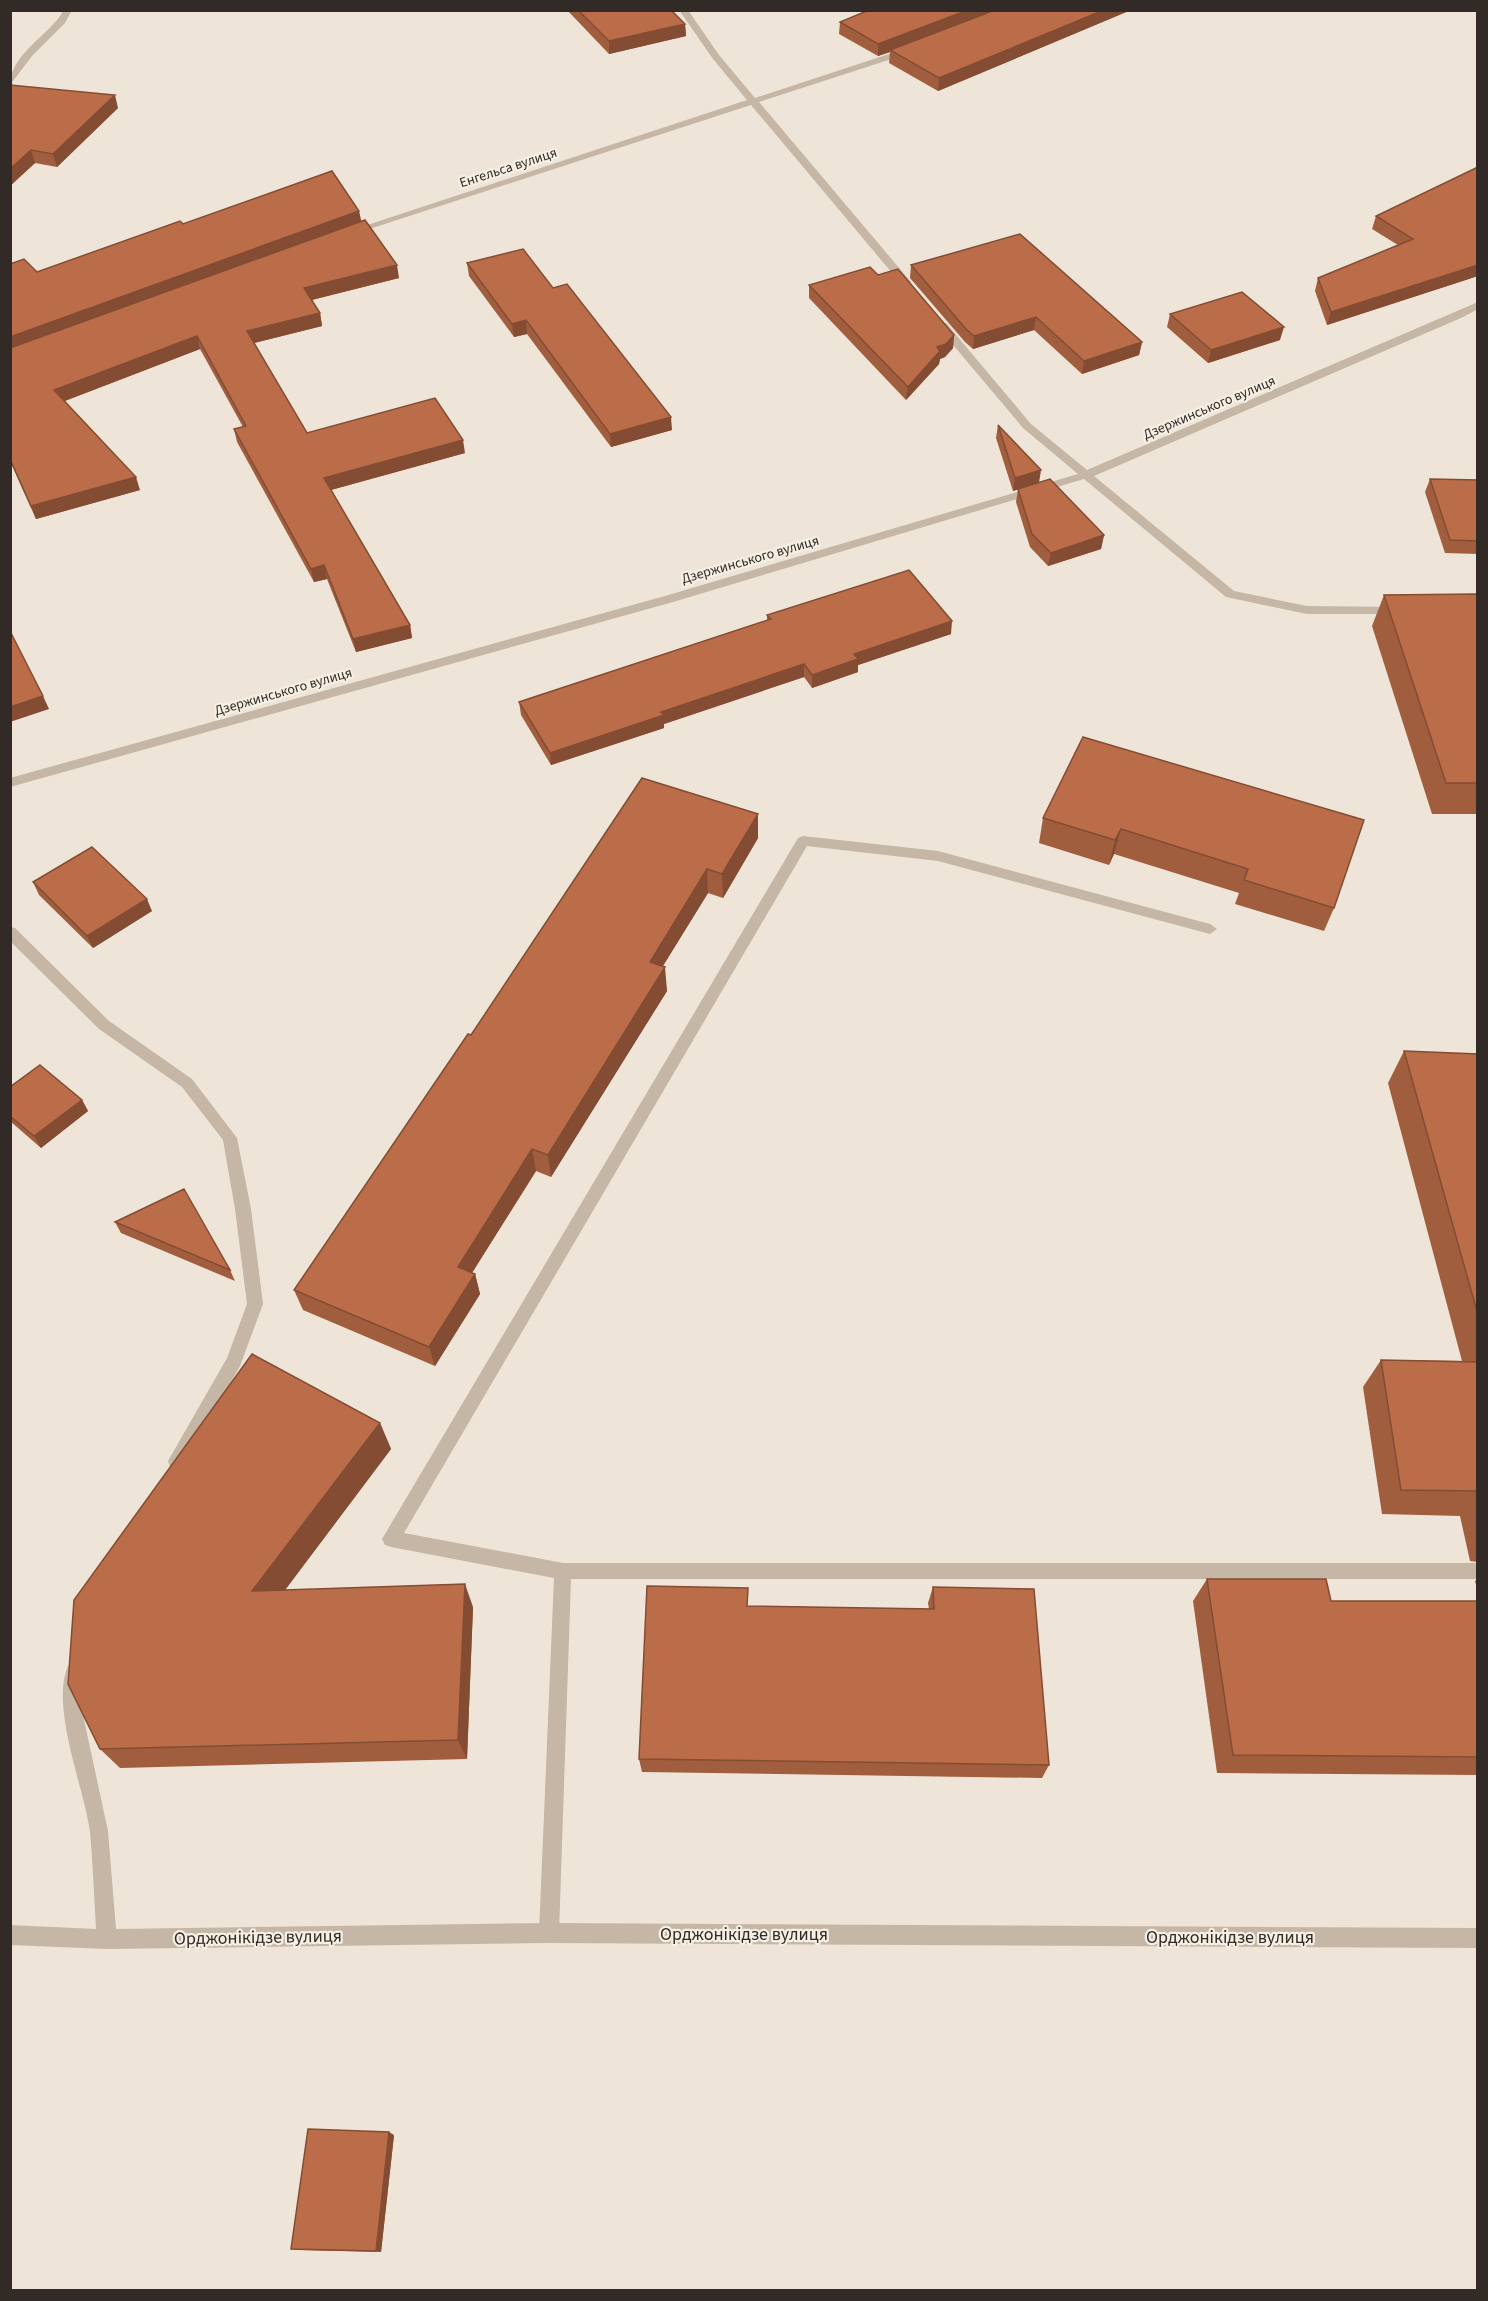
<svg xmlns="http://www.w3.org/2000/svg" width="1488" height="2301" viewBox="0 0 1488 2301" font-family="'Source Sans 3',sans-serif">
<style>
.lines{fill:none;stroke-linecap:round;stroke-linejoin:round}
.lane{fill:#c5b6a5;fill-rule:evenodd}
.street{fill:#c5b6a5;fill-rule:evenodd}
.wall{fill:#a15e3f}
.shaded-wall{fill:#834c33}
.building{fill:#bb6d49;stroke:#834c33;stroke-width:1.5}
.labels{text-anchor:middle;stroke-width:4.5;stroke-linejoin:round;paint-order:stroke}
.far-street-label{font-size:14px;fill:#312a26;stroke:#f6efe3}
.near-street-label{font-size:18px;fill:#312a26;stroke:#f6efe3}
</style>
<rect width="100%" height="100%" fill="#eee5d8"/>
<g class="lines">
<path class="lane" d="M803,836L938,851L1210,924L1217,929L1210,934L938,861L807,846L404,1533L563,1563H1478V1579H571L559,1933L556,1940L549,1943L542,1940L539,1933L554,1578L391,1547L385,1545L382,1539L798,838Z"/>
<path class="street" d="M64,10H72L65,23L32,56L10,85C10,54 50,35 64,10Z
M679,10H688L719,55L755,98L904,49H910V53L759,102L911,282V286H903L751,105L354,234L346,232L747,100L713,59Z
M1478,302V309L1461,318L1094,476L1234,591L1307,606L1397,607L1401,608V614H1307L1226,597L1084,479L673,602L10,787V778L665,596L1078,474L1023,428L938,327V323H946L1031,424L1087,470Z
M10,927L15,928L109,1021L192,1079L237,1138L251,1209L263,1304L240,1366L182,1467L176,1469L170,1467L168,1461L227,1358L247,1304L235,1209L223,1140L182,1087L99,1029L10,941Z
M74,1663L80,1666L83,1672L80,1701L108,1831L116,1929L549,1923L1478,1928V1948L549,1943L107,1949L10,1945V1925L96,1929C94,1897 93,1864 90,1832C84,1787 50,1707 68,1666Z"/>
</g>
<path class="wall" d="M567,10H671L685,24L686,36L609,54Z
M869,10H1131L938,91L889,63L890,52L878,56L839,34L840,22Z
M10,85L118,108L57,167L35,163L10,186Z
M1478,167V276L1327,325L1315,291L1318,278L1398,245L1372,229L1376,216Z
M361,221L399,278L312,300L320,313L322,326L254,343L307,433L465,453L331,490L410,625L412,638L356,652L327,579L314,582L237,442L234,429L243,427L200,349L65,401L140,490L36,519L10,461V264L37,272L183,224Z
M467,263L553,288L672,430L611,447L527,334L514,337L469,276Z
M911,265L1142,342L1139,355L1082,374L1034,330L973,349L965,342L910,278Z
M878,275L954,335L953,348L945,357L940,359L939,364L906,400L809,298V285Z
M1170,314L1280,340L1208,363L1167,327Z
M998,425L1039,482L1104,535L1101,549L1048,566L1030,547L1016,502L1018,489L1013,491L996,438Z
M1430,479L1478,480V554L1445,553L1425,492Z
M1478,594V814H1432L1372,626L1384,595Z
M767,615L951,634L858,665V672L812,688L804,677L664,724V728L551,765L521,715L519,702L767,620Z
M1083,737L1334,908L1324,931L1235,904L1239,893L1114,854L1109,865L1039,843L1043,818Z
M642,778L758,838L723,898L708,893L663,966L667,991L551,1177L536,1171L472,1273L475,1274L480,1294L435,1366L303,1310L294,1290L471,1035Z
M33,882L152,911L93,948L39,895Z
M1404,1051L1478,1054V1562L1470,1561L1460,1516L1382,1514L1363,1387L1381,1360L1462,1361L1388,1083Z
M10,1087L82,1100L88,1111L41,1148L10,1121Z
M115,1222L230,1270L235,1281L121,1233Z
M380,1423L391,1449L285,1590L473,1607L467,1759L120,1768L100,1749Z
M1207,1579L1331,1601H1478V1775L1217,1773L1193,1601Z
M1478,1579V1593L1475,1581Z
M933,1587L1049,1765L1042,1778L642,1772L639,1759L747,1606L929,1609L928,1603Z
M394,2135L381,2252L297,2250L291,2249Z"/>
<path class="shaded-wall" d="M968,10H1000L890,50V52L878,56V44Z
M1104,10H1131L938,91L939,78Z
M685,24L686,36L609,54V41Z
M115,95L118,108L57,167L53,154Z
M31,150L35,163L10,186V169Z
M359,211L362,224L10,351V337Z
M397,265L399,278L307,301L304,288Z
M1478,265V276L1327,325L1331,312Z
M320,313L322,326L250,344L247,331Z
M1036,317L1034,330L973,349L974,336Z
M526,320L527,334L514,337L512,324Z
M1284,327L1280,340L1208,363L1211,350Z
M954,335L953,348L945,357L940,359L939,364L906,400L908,387L937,347Z
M197,336L200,349L59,403L54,390Z
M1142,342L1139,355L1082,374L1084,361Z
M671,417L672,430L611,447L610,434Z
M463,440L465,453L327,491L324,478Z
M1041,470L1039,483L1013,491L1015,478Z
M136,477L140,490L36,519L31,506Z
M1104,535L1101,549L1048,566L1051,553Z
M324,565L327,579L314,582L311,569Z
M952,621L951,634L858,665V672L812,688V675L854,654Z
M410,625L412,638L356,652L353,639Z
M804,664V677L664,724V728L551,765L550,753L661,712Z
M43,696L49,709L10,722V707Z
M758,814V838L723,898L722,874Z
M1121,829L1114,854L1109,865L1115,840Z
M707,869L708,893L651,985L650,962Z
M147,899L152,911L93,948L87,936Z
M665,967L667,991L551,1177L548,1155Z
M82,1100L88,1111L41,1148L34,1136Z
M532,1149L536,1171L463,1287L458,1267Z
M475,1274L480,1294L435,1366L429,1347Z
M380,1423L391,1449L267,1614L252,1591Z
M465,1584L473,1607L467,1759L458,1740Z
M389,2132L394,2135L381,2252L376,2251Z"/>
<path class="building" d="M578,10H671L685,24L609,41Z
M869,10H968L878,44L840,22Z
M995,10H1104L939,78L890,50Z
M10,85L115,95L53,154L31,150L10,169Z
M1478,167V265L1331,312L1318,278L1413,239L1376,216Z
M332,171L359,211L10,337V264L24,259L37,272L180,221L183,224Z
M365,220L397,265L304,288L320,313L247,331L307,433L435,398L463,440L324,478L410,625L353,639L324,565L311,569L234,429L246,426L197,336L54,390L136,477L31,506L10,459V348Z
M1020,234L1142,342L1084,361L1036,317L974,336L966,329L911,265Z
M523,249L553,288L567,284L671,417L610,434L526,320L512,324L467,263Z
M870,267L878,275L898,269L954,335L946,344L937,347L940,351L908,387L809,285Z
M1242,292L1284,327L1211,350L1170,314Z
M998,425L1041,470L1015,478Z
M1050,479L1104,535L1051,553L1032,534L1018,489Z
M1430,479L1478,480V541L1450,540Z
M909,570L952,621L854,654L858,659L812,675L804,664L661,712L664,715L550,753L519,702L771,619L767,615Z
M1478,594V783H1446L1384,595Z
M10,633H11L43,696L10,707Z
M1083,737L1364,820L1334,908L1244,880L1248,869L1121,829L1115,840L1043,818Z
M642,778L758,814L722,874L707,869L650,962L665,967L548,1155L532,1149L458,1267L475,1274L429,1347L294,1290L468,1034L471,1035Z
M92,847L147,899L87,936L33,882Z
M1404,1051L1478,1054V1315Z
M40,1065L82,1100L34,1136L10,1116V1087Z
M184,1189L230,1270L115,1222Z
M252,1354L380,1423L252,1591L465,1584L458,1740L100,1749L68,1684L74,1600Z
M1381,1360L1478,1362V1491L1401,1490Z
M1207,1579H1326L1331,1601H1478V1757L1233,1755Z
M647,1586L748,1588L747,1606L934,1609L933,1587L1034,1589L1049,1765L639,1759Z
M308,2129L389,2132L376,2251L291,2249Z"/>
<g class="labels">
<g class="far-street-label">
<text transform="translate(508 167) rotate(-18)" y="5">Енгельса вулиця</text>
<text transform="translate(1209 407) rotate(-23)" y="5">Дзержинського вулиця</text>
<text transform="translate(750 559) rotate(-16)" y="5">Дзержинського вулиця</text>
<text transform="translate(283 691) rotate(-16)" y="5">Дзержинського вулиця</text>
</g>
<g class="near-street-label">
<text x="744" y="1940">Орджонікідзе вулиця</text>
<text transform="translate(258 1937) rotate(-1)" y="6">Орджонікідзе вулиця</text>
<text x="1230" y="1943">Орджонікідзе вулиця</text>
</g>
</g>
<rect width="1488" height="2301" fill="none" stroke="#312a26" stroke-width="24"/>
</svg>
